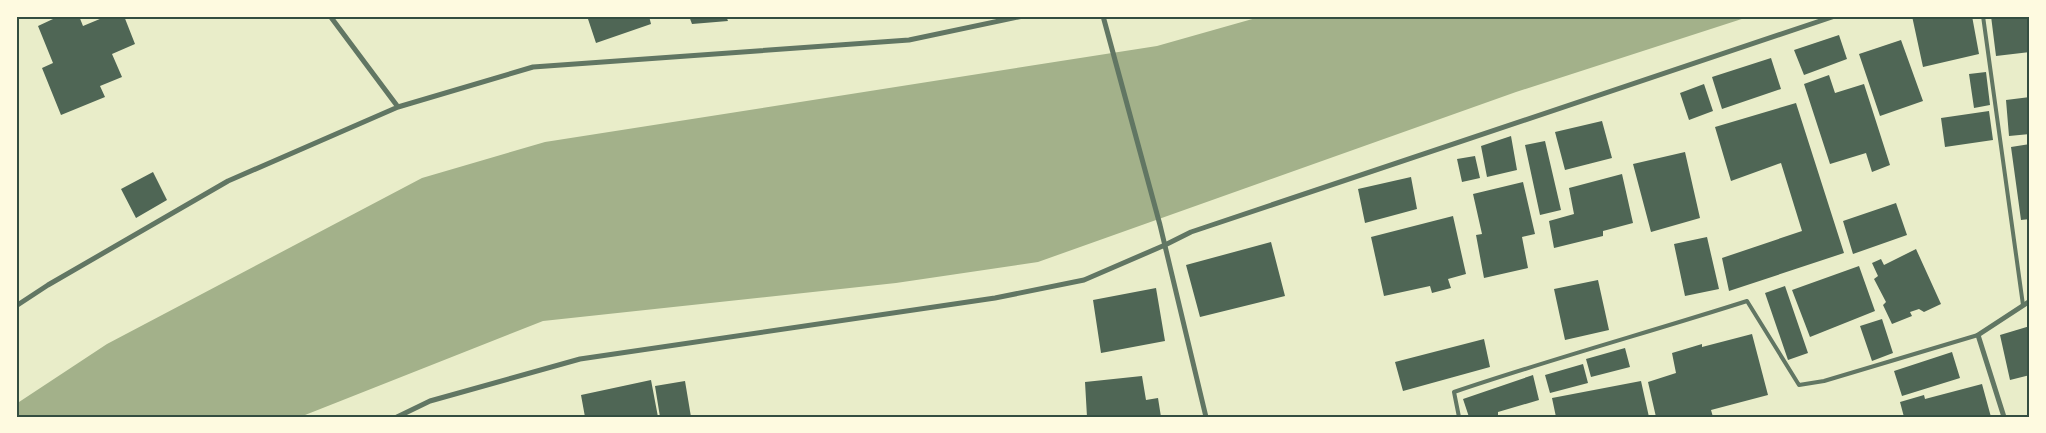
<svg xmlns="http://www.w3.org/2000/svg" width="2046" height="433" viewBox="0 0 2046 433" font-family="'Alegreya Sans',sans-serif">
<style>
.water{fill:#a3b18a}
.building{fill:#4f6655}
.lines{fill:none;stroke-linecap:round;stroke-linejoin:round}
.service{stroke:#617663;stroke-width:4}
.minor{stroke:#617663;stroke-width:5}
.neatline{fill:none;stroke:#344e41;stroke-width:2}
</style>
<rect width="100%" height="100%" fill="#e9edc9"/>
<path class="water" d="M1263,16H1751L1516,92L1038,262L896,283L543,321L300,417H16V404L107,344L422,178L545,142L1157,46Z"/>
<path class="building" d="M52,16H79L83,26L107,16H124L135,44L112,54L122,77L100,86L105,97L61,115L42,68L53,63L38,26L53,19Z
M587,16H649L651,24L596,43Z
M689,16H726L728,21L692,24Z
M1912,16H1972L1979,54L1923,67Z
M1991,16H2030V52L1996,56Z
M1839,35L1847,59L1804,75L1794,50Z
M1901,40L1923,101L1880,116L1859,54Z
M1771,58L1781,89L1722,109L1712,77Z
M1986,72L1990,105L1974,108L1969,74Z
M1829,75L1835,93L1864,84L1890,165L1872,172L1866,153L1830,164L1804,84Z
M1704,84L1713,111L1689,120L1680,93Z
M2030,97V134L2009,136L2006,100Z
M1796,103L1844,253L1729,291L1722,258L1802,231L1781,163L1731,181L1715,127Z
M1989,111L1993,140L1945,147L1941,118Z
M1602,121L1612,158L1565,170L1555,132Z
M1511,136L1517,170L1487,177L1481,146Z
M1545,141L1561,210L1540,215L1525,145Z
M2030,144V219L2021,220L2011,147Z
M1685,152L1700,218L1651,232L1633,164Z
M1475,156L1480,178L1462,182L1457,159Z
M153,172L167,200L136,218L121,189Z
M1622,174L1633,223L1603,231V236L1554,248L1549,221L1574,214L1569,188Z
M1411,177L1417,209L1365,223L1358,189Z
M1523,182L1535,234L1522,237L1528,268L1484,278L1476,235L1482,234L1473,194Z
M1896,203L1907,235L1853,254L1843,221Z
M1453,216L1466,274L1448,279L1451,288L1432,293L1430,286L1384,296L1371,237Z
M1707,237L1719,289L1685,296L1674,244Z
M1271,242L1285,296L1200,317L1186,265Z
M1916,249L1941,304L1924,312L1919,309L1910,312L1912,316L1892,324L1883,305L1886,302L1874,279L1878,276L1872,263L1881,259L1884,265Z
M1859,266L1875,311L1810,337L1792,290Z
M1598,280L1609,330L1565,340L1554,289Z
M1785,286L1808,353L1788,360L1765,293Z
M1156,288L1165,341L1101,353L1093,300Z
M1882,319L1893,353L1872,361L1860,326Z
M2030,326V375L2010,380L2000,335Z
M1752,334L1768,395L1711,410L1713,417H1656L1648,382L1676,373L1672,353L1702,344V347Z
M1484,339L1490,367L1403,391L1395,362Z
M1625,348L1630,367L1591,377L1586,359Z
M1952,352L1960,378L1902,396L1894,371Z
M1583,364L1588,383L1550,393L1545,375Z
M1533,375L1539,400L1498,412V415L1494,417H1469L1463,399Z
M1142,376L1146,400L1158,398L1161,417H1087L1085,382Z
M651,380L658,417H585L581,395Z
M685,381L691,417H660L655,386Z
M1641,381L1649,417H1556L1552,398Z
M1982,384L1991,417H1904L1900,402L1924,395L1925,399Z"/>
<g class="lines">
<path class="service" d="M1983,16L2023,305
M1459,417L1454,392C1551,359 1650,332 1747,301L1799,385L1824,381L1978,335"/>
<path class="minor" d="M330,16L398,107
M1103,16L1160,225L1206,417
M16,306L48,285L228,181L398,107L533,67L909,40L1023,16
M397,417L430,401L580,359L995,298L1084,280L1165,245L1191,232L1835,16
M2004,417L1978,335L2030,301"/>
</g>
<rect width="2046" height="433" fill="none" stroke="#fefae0" stroke-width="35"/>
<rect x="18" y="18" width="2010" height="398" class="neatline"/>
</svg>
